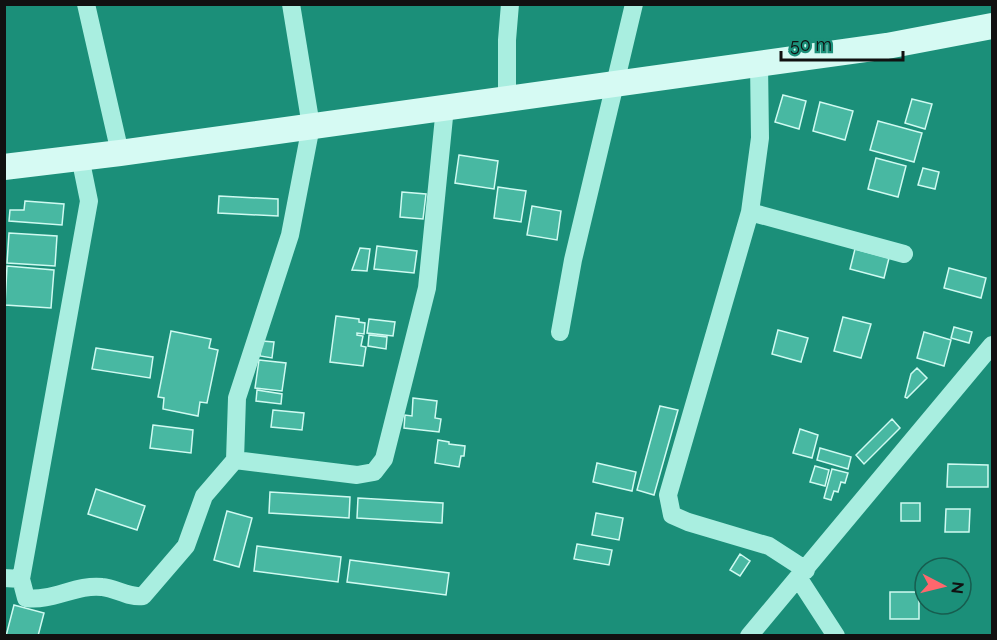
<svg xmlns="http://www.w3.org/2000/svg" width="997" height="640" viewBox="0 0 997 640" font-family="Raleway,sans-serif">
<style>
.building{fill:#48b8a2;stroke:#cffaf1;stroke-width:1.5}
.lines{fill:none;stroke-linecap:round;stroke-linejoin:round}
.minor{stroke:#a9eee0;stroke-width:18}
.secondary{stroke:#d6faf3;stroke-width:26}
</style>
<rect width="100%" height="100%" fill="#1b8f79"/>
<path class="building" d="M783,95L806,101L799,129L775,122Z
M912,99L932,104L925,129L905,123Z
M820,102L853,111L845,140L813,131Z
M878,121L922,133L914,162L870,150Z
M459,155L498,161L494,189L455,183Z
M876,158L906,166L898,197L868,189Z
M923,168L939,172L935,189L918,185Z
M498,187L526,191L521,222L494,218Z
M402,192L426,194L423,219L400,217Z
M219,196L278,199V216L218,213Z
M25,201L64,204L62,225L9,221L10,210H24Z
M532,206L561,211L557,240L527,235Z
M9,233L57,236L55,266L7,263Z
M377,246L417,251L414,273L374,269Z
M360,248L370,249L367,271L352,270Z
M855,249L889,258L884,278L850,269Z
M7,266L54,270L51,308L5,305Z
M949,268L986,278L981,298L944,288Z
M336,316L359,319V322L365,323L364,334L357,333V335L363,336L361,346L366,347L363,366L330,362Z
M843,317L871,324L861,358L834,351Z
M369,319L395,322L393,336L367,333Z
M954,327L972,332L969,343L951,338Z
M778,330L808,338L801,362L772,354Z
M171,331L211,339L209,348L218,350L207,403L200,402L198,416L163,409L164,398L158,397Z
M924,332L951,340L944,366L917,358Z
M369,335L387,337L386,349L368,346Z
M262,341L274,342L272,358L260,356Z
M96,348L153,357L150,378L92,369Z
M259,360L286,363L282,391L255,388Z
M917,368L927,378L907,398L905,397L911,374Z
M257,390L282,394L281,404L256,401Z
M413,398L437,401L435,418L441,419L439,432L404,428L405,415L412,416Z
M660,406L678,410L654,495L637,490Z
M273,410L304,413L302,430L271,427Z
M892,419L900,428L864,464L856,455Z
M153,425L193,430L191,453L150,448Z
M800,429L818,435L812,458L793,453Z
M438,440L449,442V444L465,446L464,456H461L459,467L435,463Z
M820,448L851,457L848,469L817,460Z
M597,463L636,472L632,491L593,482Z
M948,464L988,465V487H947Z
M815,466L829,470L825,486L810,482Z
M832,469L848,473L845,483L841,482L838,492L834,491L831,500L824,498Z
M96,489L145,506L137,530L88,514Z
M270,492L350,497L349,518L269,513Z
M358,498L443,503L442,523L357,518Z
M901,503H920V521H901Z
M946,509H970L969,532H945Z
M227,511L252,518L239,567L214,560Z
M596,513L623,518L619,540L592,535Z
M577,544L612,550L609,565L574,559Z
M257,546L341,557L338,582L254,571Z
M740,554L750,561L740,576L730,570Z
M350,560L449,573L446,595L347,582Z
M890,592H919V619H890Z
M14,605L44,613L38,636H6Z"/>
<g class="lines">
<path class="minor" d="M86,4L120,153
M759,63L760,138L750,212L668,495L672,515L688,522L769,546L806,570
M507,98V40L510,4
M750,212L904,254
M560,332L573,260L634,4
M235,460L357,475L374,472L384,459L427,288L445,107
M4,578L21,579L26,598C51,602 77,584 102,587C116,588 128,598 143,596L186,546L204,496L235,460L237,398L290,235L311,126L291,4
M21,579L89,201L80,157
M799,579L836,636
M749,636L992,345"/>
<path class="secondary" d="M4,167L120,153L887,46L992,26"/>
</g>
<rect width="997" height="640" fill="none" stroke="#111111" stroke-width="12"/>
<g transform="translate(943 586) rotate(97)"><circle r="28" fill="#1b8f79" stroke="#175d4f" stroke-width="1.5"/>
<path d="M0-4.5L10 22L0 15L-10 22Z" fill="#ff676d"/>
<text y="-9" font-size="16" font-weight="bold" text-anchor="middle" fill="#111111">N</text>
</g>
<path d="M781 51v9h122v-9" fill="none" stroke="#111111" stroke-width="3"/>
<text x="790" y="51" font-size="18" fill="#111111" stroke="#1b8f79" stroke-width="4.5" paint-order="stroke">50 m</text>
</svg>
